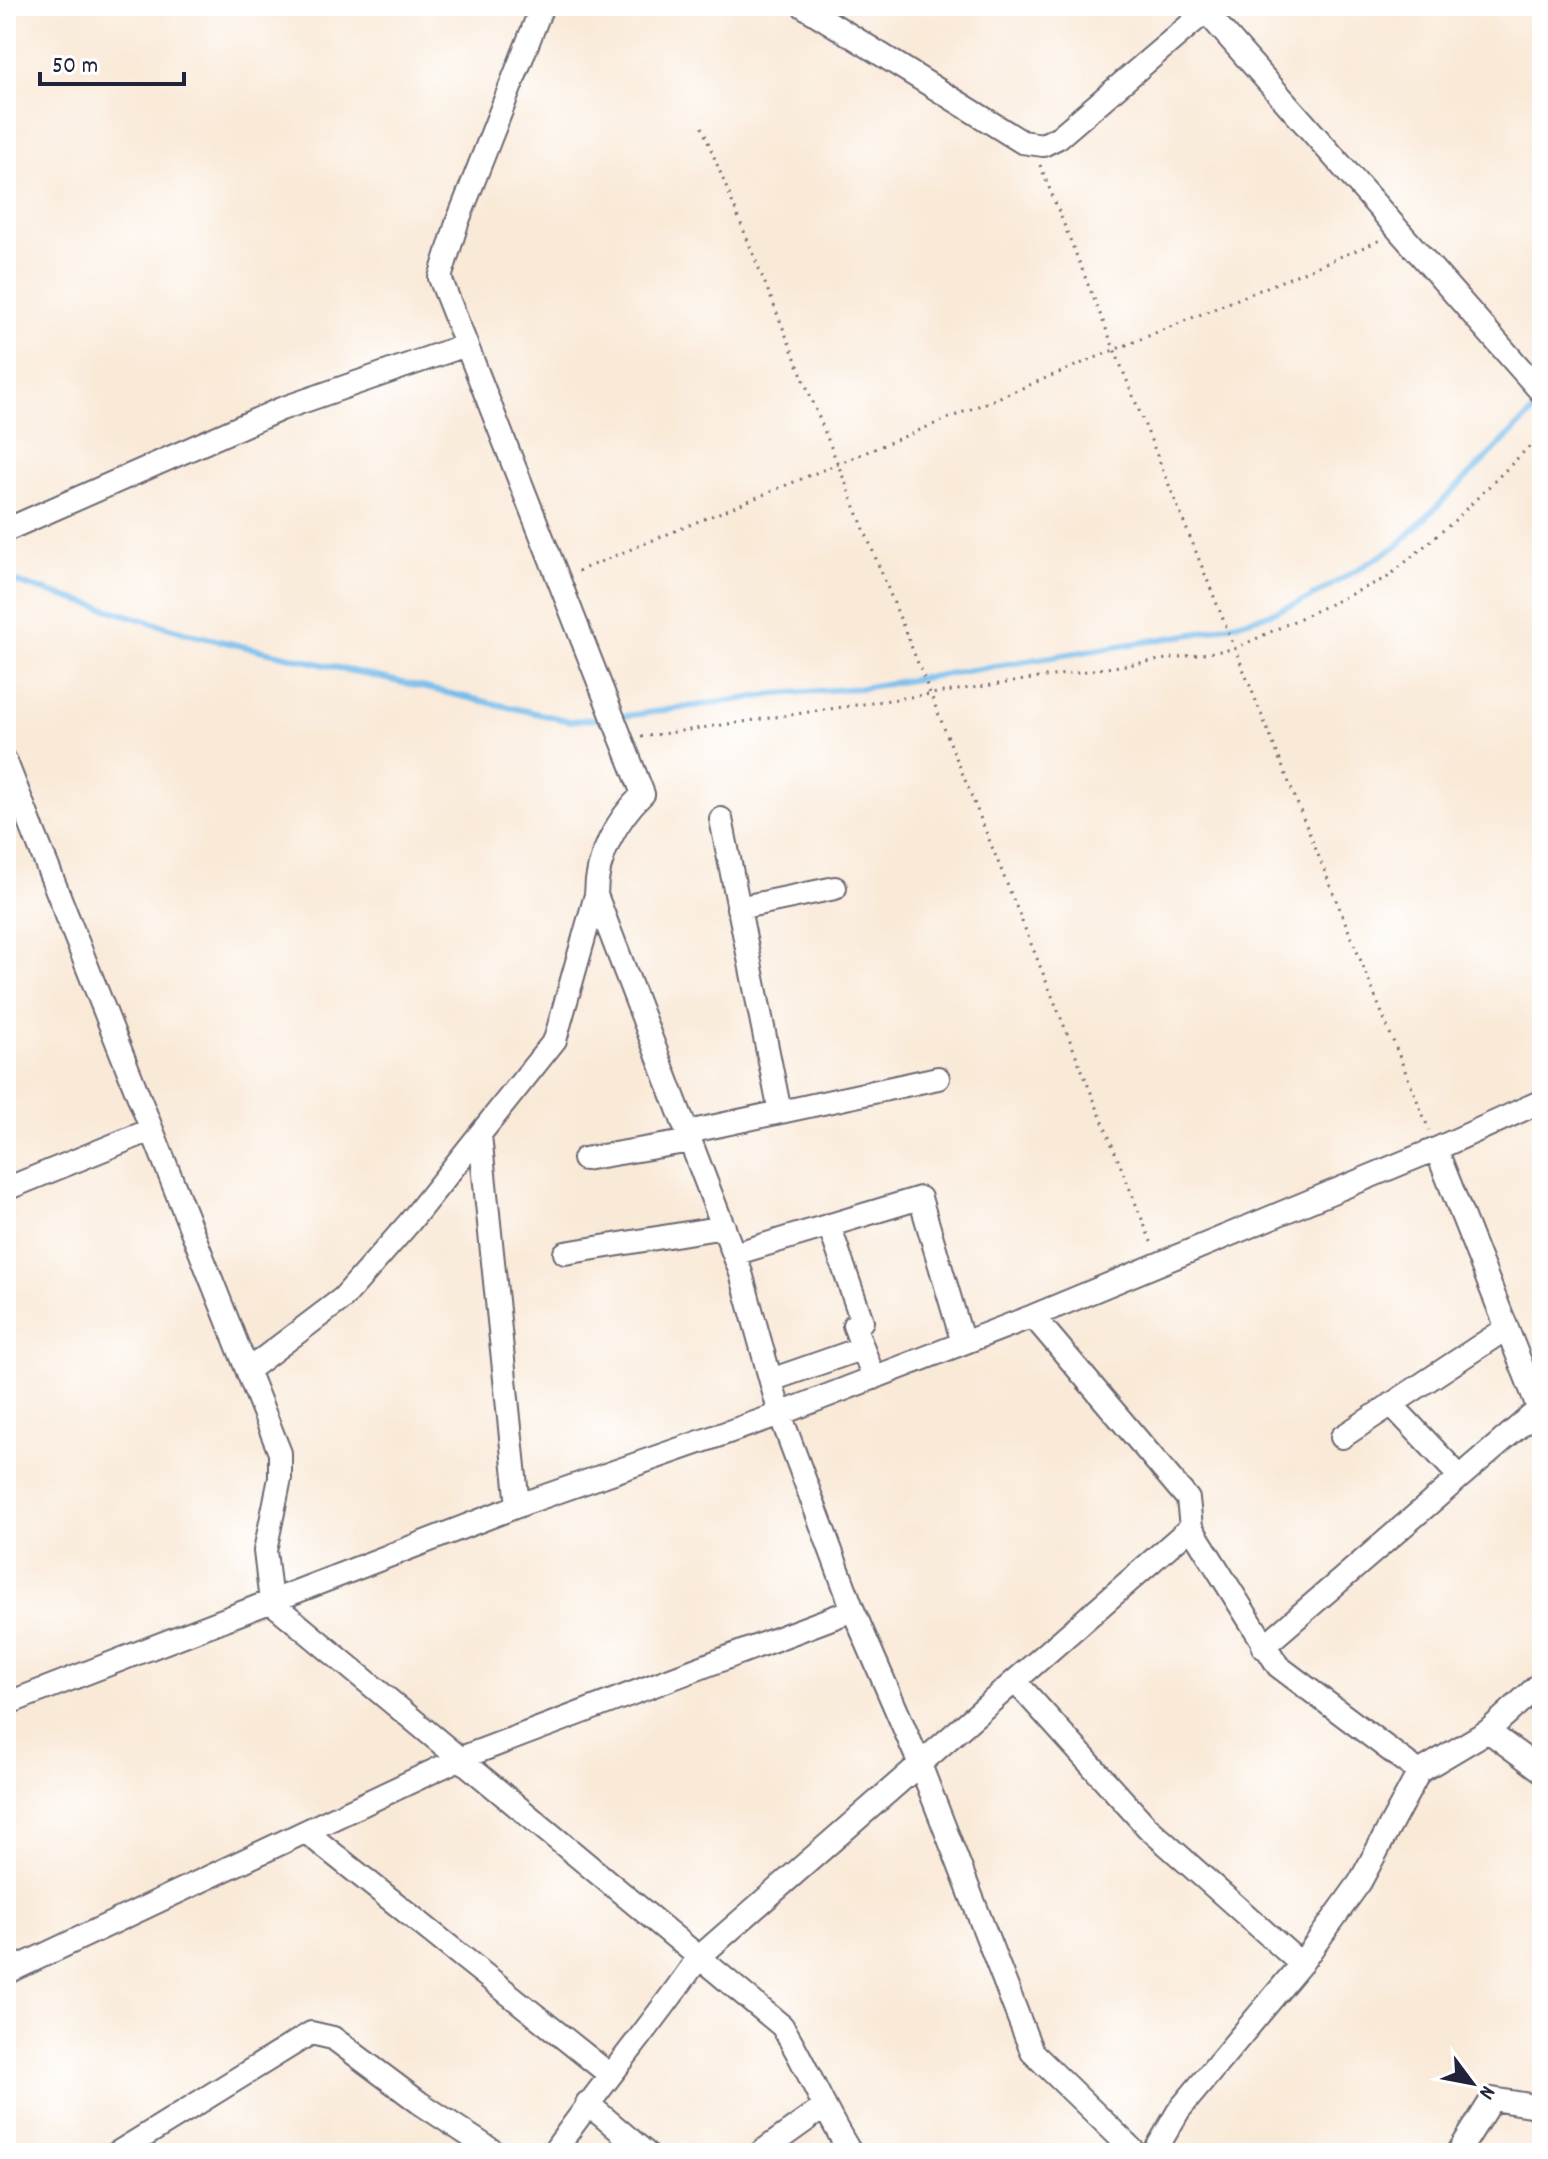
<svg xmlns="http://www.w3.org/2000/svg" width="1548" height="2159" viewBox="0 0 1548 2159" font-family="Dekko,sans-serif">
<style>
.lines{fill:none;stroke-linecap:round;stroke-linejoin:round}
.stream{stroke:#72baea;stroke-width:6}
.minor-casing{stroke:#6d6872;stroke-width:26}
.path{stroke:#6d6872;stroke-width:3;stroke-dasharray:2 6;stroke-linecap:butt}
.minor{stroke:#fff;stroke-width:22}
</style>
<rect width="100%" height="100%" fill="#fff"/>
<filter id="ink" filterUnits="userSpaceOnUse"><feTurbulence type="fractalNoise" baseFrequency=".0125" numOctaves="2"/><feDisplacementMap in="SourceGraphic" scale="16" xChannelSelector="R" yChannelSelector="G"/><feConvolveMatrix kernelMatrix="1 2 1 2 8 2 1 2 1" color-interpolation-filters="sRGB"/></filter>
<filter id="wash" filterUnits="userSpaceOnUse"><feTurbulence type="fractalNoise" baseFrequency=".006" numOctaves="4" result="noise"/><feDisplacementMap in="SourceGraphic" scale="32" xChannelSelector="R" yChannelSelector="G"/><feGaussianBlur stdDeviation="1.8" result="paint"/><feColorMatrix in="noise" values="0 0 0 0 0 0 0 0 0 0 0 0 0 0 0 0 0 1.4 0 .05"/><feComposite in="paint" operator="in"/></filter>
<g filter="url(#wash)">
<rect width="100%" height="100%" fill="#f9e9d7"/>
<g class="lines">
<path class="stream" d="M6,579L194,635L570,721L608,718
M619,717L776,694L861,688L1199,633L1263,616L1308,599L1397,546L1542,403"/>
</g>
</g>
<g filter="url(#ink)">
<g class="lines">
<g class="minor-casing">
<path id="minor" d="M803,6L1022,142L1043,145L1059,137L1206,11
M1201,6L1542,393
M6,530L281,409L466,345
M6,762L280,1453V1478L265,1551L271,1602L782,2026C808,2067 824,2112 851,2153
M721,819L780,1112
M596,895L741,1273L780,1414L853,1610L921,1767L1032,2052L1136,2153
M738,908L835,888
M688,1132L938,1078
M480,1135L518,1506
M1436,1149L1542,1417
M584,1159L691,1141
M6,1189L151,1130
M829,1225L862,1321L854,1325L874,1378
M565,1253L724,1227
M734,1254L920,1198L963,1343
M1033,1316L1188,1499L1191,1527L1278,1666L1419,1772
M248,1370L343,1298L409,1223L555,1040L596,895C596,857 617,819 643,794L440,278L457,223L542,6
M771,1380L863,1348
M1391,1404L1460,1477
M1342,1437L1507,1328
M1263,1647L1539,1409
M1016,1682L1147,1827L1301,1964
M6,1704L528,1502L780,1414L1033,1316L1436,1149L1542,1101
M1488,1731L1542,1771
M306,1832L609,2074
M6,1973L461,1758L853,1610
M587,2103L646,2153
M117,2153L311,2033L333,2038L420,2103L496,2153
M553,2153C599,2086 653,2025 698,1958L1191,1527
M760,2153L823,2108
M1154,2153L1179,2110L1301,1964L1360,1882L1419,1772L1488,1731L1542,1682
M1458,2153L1492,2099L1542,2107"/>
</g>
<path class="path" d="M702,127L1152,1244
M1040,165L1429,1130
M578,571L1381,240
M641,737L1234,649L1388,577L1453,522L1542,434"/>
<use href="#minor" class="minor"/>
</g>
</g>
<rect width="1548" height="2159" fill="none" stroke="#fff" stroke-width="32"/>
<g transform="translate(1472 2083) rotate(122)" stroke="#ffffff" stroke-width="6" paint-order="stroke">
<path d="M0-6L14 30L0 20L-14 30Z" fill="#22223b"/>
<text y="-12" font-size="22" font-weight="bold" text-anchor="middle" fill="#22223b">N</text>
</g>
<path d="M40 72v12h144v-12" fill="none" stroke="#22223b" stroke-width="4"/>
<text x="52" y="72" font-size="24" fill="#22223b" stroke="#ffffff" stroke-width="6" paint-order="stroke">50 m</text>
</svg>
